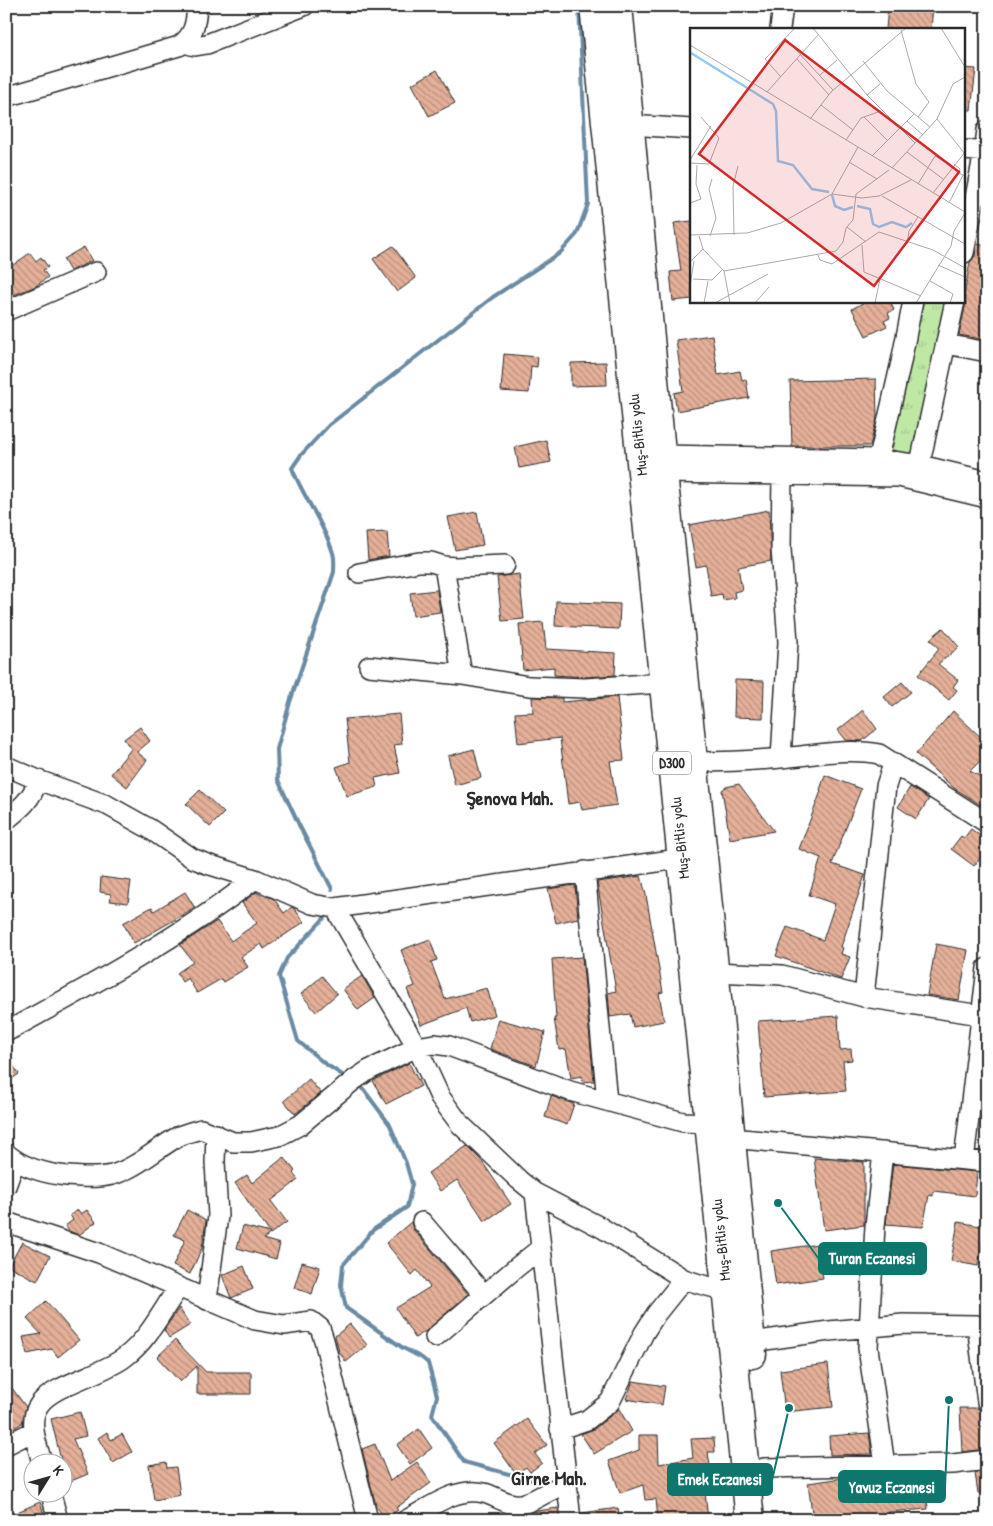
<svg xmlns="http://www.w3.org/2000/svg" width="993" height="1526" viewBox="0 0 993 1526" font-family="'Patrick Hand',sans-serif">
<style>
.park{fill:url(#park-tufts);stroke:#758a68}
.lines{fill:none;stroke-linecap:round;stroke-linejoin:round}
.stream{stroke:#6a8aa2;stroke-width:4}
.building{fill:url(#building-back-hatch);stroke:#2b2b2b}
.minor-casing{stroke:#2b2b2b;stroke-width:22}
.highway-casing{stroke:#2b2b2b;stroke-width:31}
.minor{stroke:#fff;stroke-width:19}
.highway{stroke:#fff;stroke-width:28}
.labels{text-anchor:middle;stroke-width:4;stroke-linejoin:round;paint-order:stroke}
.shield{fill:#fff;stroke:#6b6b6b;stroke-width:1}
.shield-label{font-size:14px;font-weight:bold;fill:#2b2b2b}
.street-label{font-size:15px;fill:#2b2b2b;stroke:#fff}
.district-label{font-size:20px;font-weight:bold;fill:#2b2b2b;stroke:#fff}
.inset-river{fill:none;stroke:#94c9f2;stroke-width:2.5}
.inset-road{fill:none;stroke:#aaa;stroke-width:1}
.view{fill:#d62828;fill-opacity:0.15;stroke:#d62828;stroke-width:2.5}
.inset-edge{fill:none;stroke:#2b2b2b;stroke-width:2.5}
.leader{fill:none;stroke:#0f766e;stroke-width:2}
.callout-dot{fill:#0f766e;stroke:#fff;stroke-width:2}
.callout{fill:#0f766e;stroke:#0f766e;stroke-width:2}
.callout-label{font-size:16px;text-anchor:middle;font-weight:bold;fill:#fff}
</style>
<defs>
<pattern id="park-tufts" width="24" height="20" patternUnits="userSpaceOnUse" patternTransform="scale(1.25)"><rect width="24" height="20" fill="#bfe8a5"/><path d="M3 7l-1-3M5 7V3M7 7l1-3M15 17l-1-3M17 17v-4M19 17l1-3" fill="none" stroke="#a4c78e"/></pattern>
<pattern id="building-back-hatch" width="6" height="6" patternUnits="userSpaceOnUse" patternTransform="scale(1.25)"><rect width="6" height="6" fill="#e5b099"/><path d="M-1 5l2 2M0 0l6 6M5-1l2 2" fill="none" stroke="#ba8f7d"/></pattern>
</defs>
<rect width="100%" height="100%" fill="#fff"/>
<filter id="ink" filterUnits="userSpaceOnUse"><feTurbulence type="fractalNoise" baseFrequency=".02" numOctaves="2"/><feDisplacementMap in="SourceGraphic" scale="10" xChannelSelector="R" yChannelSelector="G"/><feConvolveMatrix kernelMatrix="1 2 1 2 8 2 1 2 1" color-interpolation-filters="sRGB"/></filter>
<g filter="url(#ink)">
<path class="park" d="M919,301H946L916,449L909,456L888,448Z"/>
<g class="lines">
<path class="stream" d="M332,889L299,825L278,780L277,749L290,702L334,572C334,566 335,559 333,553C324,523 303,497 292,468L301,455L329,425L493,297L560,253L577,234L588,204L579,6
M328,914L287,958L279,976L298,1041L324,1063L347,1078
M357,1084L361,1086L390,1125L406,1163L412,1184L407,1207L373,1230L343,1265L341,1285L346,1308L403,1348L422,1358L428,1363L437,1396L432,1415L464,1462L535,1481"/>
</g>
<path class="building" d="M888,6H933L931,29H886Z
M964,68L976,69L971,110H964Z
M437,70L455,103L429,116L412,84Z
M692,221V299L673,301L670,272L681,271L674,223Z
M977,244L987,246V340L959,335L966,303L964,295L970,262L975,256Z
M393,246L416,278L397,292L373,259Z
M84,247L92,261L70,271L63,259Z
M30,253L36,261L41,257L48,267L43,270L48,277L36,286L11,296L6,290V270Z
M866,301H890L894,310L888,313L890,318L884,321L887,326L866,336L852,309Z
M712,335L718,375L740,371L742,380L746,379L749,398L677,411L674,393L683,391L676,340Z
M504,354L538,357L537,367L531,366L529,393L501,391Z
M606,362L607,385L571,386V363Z
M876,379L877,418L870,446H792L790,381Z
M546,440L551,462L519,468L515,447Z
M769,510L771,561L738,567L742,590L734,592L735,598L723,600L722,594L711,596L706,565L696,567L689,525Z
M477,512L483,545L455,550L448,517Z
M387,532L389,556L368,560L366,533Z
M519,574L524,619L502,621L497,577Z
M437,590L440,612L413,616L410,593Z
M556,601L620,604L619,629L555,626Z
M543,622L546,649L616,653L615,675L585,677L554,675V667L523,670L519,624Z
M943,628L959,647L938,664L958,680L953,687L957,690L949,700L918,675L939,649L930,639Z
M735,680L764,681L763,718L734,717Z
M902,682L911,692L892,707L884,697Z
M532,697L562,698V702L617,697L624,760L610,761L617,805L582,810L580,802L568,804L560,738L518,743L515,713L533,712Z
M863,710L877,729L862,741L846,740L838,730Z
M953,711L987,743V754L970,771L987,780V801L984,807L954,788L916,754Z
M399,714L402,744L394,745L400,773L375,778L377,787L347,796L336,767L350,762L345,719Z
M140,727L150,741L137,752L147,760L127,787L111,774L131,749L124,739Z
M474,749L481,778L455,785L448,756Z
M825,775L861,789L832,864L865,875L841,947L843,948L841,954L850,957L841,979L776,956L787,927L823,940L835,904L809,895L821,858L799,849L821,791L820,790Z
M739,784L774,831L730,839L722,790L726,787Z
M910,787L929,799L916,819L898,807Z
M200,790L224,813L210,827L186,804Z
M971,829L987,841V849L974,866L951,849L961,836L964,838Z
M641,876L646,895L663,992L659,993L664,1021L633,1027L630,1014L610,1017L608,993L616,991L597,882Z
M101,877L131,881L128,903L110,901L111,894L100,892Z
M575,885L578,918L556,923L548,889Z
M185,892L195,908L134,943L123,923L152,907L154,911Z
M256,892L265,897L267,896L274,899L284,913L292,907L294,908L304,922L264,949L261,944L241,957L248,967L223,982L221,979L197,993L188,978L182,982L177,973L193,962L180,945L217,921L231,941L257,923L242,903Z
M430,939L437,960L431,962L445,999L487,988L495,1015L470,1022L466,1008L421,1025L407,989L415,986L401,950Z
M936,944L968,950L959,1000L927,995Z
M582,957L594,1081L583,1082L582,1076L571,1078L566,1049L559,1050L554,1018H556L552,959Z
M322,976L337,994L316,1012L301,994Z
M362,976L375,998L358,1010L343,989Z
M838,1016L840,1050L851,1049L852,1060L843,1061L846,1091L764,1097L758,1021Z
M498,1019L545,1032L536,1066L490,1049Z
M6,1056L19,1074L6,1083Z
M409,1063L421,1086L386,1104L373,1081Z
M309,1079L321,1093L295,1114L284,1101Z
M551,1096L574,1104L567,1125L545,1117Z
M467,1146L481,1160L511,1204L485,1221L457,1180L440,1191L428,1173Z
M284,1157L295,1171L293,1173L298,1180L271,1201L287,1222L263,1239L280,1244L276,1259L237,1248L243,1226L270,1233L235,1183L247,1175L252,1183Z
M814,1158L864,1162V1225L824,1230Z
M893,1164L977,1172L975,1196L934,1191L933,1196L929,1195L923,1227L886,1224Z
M78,1210L81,1214L87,1210L96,1222L79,1235L69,1231L65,1226L73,1220L70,1215Z
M187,1210L206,1220L202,1248L190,1274L173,1266L185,1240L174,1235Z
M411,1222L413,1229L468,1294L426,1331L415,1338L396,1308L430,1287L417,1270L412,1275L386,1243Z
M958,1222L986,1227L978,1266L951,1261Z
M22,1242L50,1256L37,1281L9,1266Z
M818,1244L823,1278L776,1285L771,1251Z
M302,1262L320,1267L312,1294L294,1288Z
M244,1266L253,1289L231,1298L222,1275Z
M46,1301L79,1340L58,1357L52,1349L27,1354L23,1337L41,1334L27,1319Z
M179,1308L190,1325L169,1338L164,1330Z
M350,1324L367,1345L346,1362L339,1352L335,1336Z
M175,1340L206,1372H251V1394H197V1366L180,1382L157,1357Z
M828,1364L833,1407L785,1412L780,1370Z
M6,1380L26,1407L22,1423L13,1429L6,1420Z
M633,1381L665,1386L662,1405L626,1399Z
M960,1408H977L985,1413L987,1449L962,1452Z
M619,1409L632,1431L594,1454L581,1434L594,1429Z
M80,1412L86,1436L73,1439L88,1474L66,1483L62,1475V1464L51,1419Z
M527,1419L547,1445L535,1454L542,1463L530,1472L526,1467L516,1474L494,1443Z
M419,1429L432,1448L410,1464L397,1445Z
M107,1432L111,1440L122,1434L132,1452L113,1463L98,1438Z
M869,1433L872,1454L830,1455L829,1436Z
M639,1435H658L659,1464L693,1458L691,1439L714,1438L715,1452H708L712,1480L704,1482L708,1520H658L656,1499L645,1500L643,1485L620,1493L609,1461L639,1450Z
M375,1444L390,1481L417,1462L431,1483L396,1508L398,1510L385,1519L376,1506L362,1449Z
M166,1462L167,1468L176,1467L180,1495L154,1500L149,1465Z
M987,1471V1492L978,1493L975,1473Z
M925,1476L928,1509L889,1512L890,1520H813L808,1483L844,1478V1481L887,1477Z
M40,1502L46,1520H6V1517Z
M558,1508L560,1520H517V1515L537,1511Z
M618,1508L620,1520H582V1513Z"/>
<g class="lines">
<g class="minor-casing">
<path id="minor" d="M780,29L783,6
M184,43L195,46L207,44L304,6
M6,97L179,46C194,36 196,23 197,6
M629,125L692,129
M964,150L987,152
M964,253L984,152L987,130
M6,311L96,272
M946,344L987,352
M661,455L878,459L920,465L987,481
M876,471L901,362L913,301
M663,473L899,477L987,498
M917,477L955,301
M444,566L462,675
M359,573L419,562H431L444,566L455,567L505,565
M369,666L462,675L529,686L585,688L664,683
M781,758L788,642L781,549L782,474
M693,762C726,762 757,761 790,757C819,754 850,748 879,754L987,823
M6,766L38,780L107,805L150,829L192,858L207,864L255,879L312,904L335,908L417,1047L440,1097L460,1124L519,1180L535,1193L602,1228L684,1279C701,1285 719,1290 737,1291
M6,820C21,808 32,799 38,780
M585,871L607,1101
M335,908L692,857
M714,972L782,975L864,997L987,1016
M864,997L886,786L893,764
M6,1032C92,985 177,939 255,879
M731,1138L987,1162
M883,1152L875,1226L868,1348L885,1465
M6,1153C20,1166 40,1172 59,1175C76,1177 95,1179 112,1175C137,1168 157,1148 179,1136C186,1133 194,1131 201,1129L233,1142H251L279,1136L300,1125L354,1080L369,1070L417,1047L434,1044L449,1046L570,1091L683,1122L709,1123
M964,1160L987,968
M6,1186L15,1161
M535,1193L571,1520
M6,1222L99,1253L255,1320L284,1325L311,1321L320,1328L324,1340L368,1520
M422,1222L484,1295
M207,1300L218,1216L215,1162L216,1134
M977,1325L987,1402
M435,1337L517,1267L541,1248
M751,1342L829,1331L903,1324L977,1325L987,1328
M560,1429L587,1420L610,1402L644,1333L656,1314L684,1279
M6,1445L34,1431
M42,1464C40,1453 35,1441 34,1430C33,1422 34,1412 39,1405C52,1385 104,1374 125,1357C148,1340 162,1311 178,1288
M764,1468L953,1464L987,1460
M51,1494L58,1520
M406,1520C429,1508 457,1486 484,1493C496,1496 508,1506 521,1504C538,1501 548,1488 567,1485"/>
</g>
<g class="highway-casing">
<path id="highway" d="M594,6L750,1520
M618,6L663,473L703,856L752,1354"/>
</g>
<use href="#minor" class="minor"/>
<use href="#highway" class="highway"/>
</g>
</g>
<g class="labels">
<rect class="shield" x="653" y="751.5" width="38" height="23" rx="4"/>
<g class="shield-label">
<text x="672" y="768">D300</text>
</g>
<g class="street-label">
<text transform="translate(638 435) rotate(-96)" y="5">Muş-Bitlis yolu</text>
<text transform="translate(680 838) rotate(-96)" y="5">Muş-Bitlis yolu</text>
<text transform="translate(721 1240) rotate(-96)" y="5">Muş-Bitlis yolu</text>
</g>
<g class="district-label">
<text x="510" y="805">Şenova Mah.</text>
<text x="549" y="1485">Girne Mah.</text>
</g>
</g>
<g transform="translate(690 28)">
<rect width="275" height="275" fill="#fff"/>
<path class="inset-river" d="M1,25L83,76L86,83L88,133L103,137L122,161L139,164M142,167L145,178L154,182L163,179M167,178L180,181L183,196L189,199L202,194L216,199L222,195"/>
<path class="inset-road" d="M123,0L177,67L225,115M251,0L275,39M211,2L226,56L239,74L228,89M95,10L143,62M0,17L275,184M0,26V43M107,31L139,67M173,33L197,63L240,99M130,47L147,32M91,49L75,31L105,0M77,64L128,7M177,67L190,56M131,77L163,102M174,89L198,113M120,91L141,64L216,0M247,91L275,126M217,93L233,107M156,112L171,90L191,83M217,124L253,151M182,128L224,86M0,132L21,98M159,134L187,151M0,135L19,136L29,110L11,89M264,136L270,141L269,145L275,148M202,140L247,91L263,56L275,49M228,156L245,128L262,138M243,165L275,124M142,166L168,119M192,168L275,216M0,175L11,171L6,156L7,137M259,175L273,147M157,199L176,214M0,207L57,205L91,195L142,166L172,170L189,168L221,152M44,207L43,158L48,138M9,208L13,221L34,243L40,275M20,208L26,190L19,161L22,151M217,216L219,203L228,189M172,217L174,244L231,268M128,227L130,232L142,236L189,204L243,222L275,240M0,234L13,221M248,237L275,249M34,243L146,223L153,214L156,200L163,192L166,166L199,142M3,251L22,252L33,241M240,253L263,266L260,275M0,258L4,233M14,275L18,253M25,275L78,246M65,275L79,259M185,275L190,251M226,275L261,218L264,203L275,185"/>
<path class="view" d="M95,12L269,144L184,258L9,126Z"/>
<rect width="275" height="275" class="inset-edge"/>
</g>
<path class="leader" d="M778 1203L819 1259M789 1408L772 1480M949 1400L945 1487"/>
<g class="callout-dot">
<circle cx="778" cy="1203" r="5"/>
<circle cx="789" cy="1408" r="5"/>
<circle cx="949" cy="1400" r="5"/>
</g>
<g class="callout">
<rect x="819" y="1243" width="107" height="31" rx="5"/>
<rect x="668" y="1464" width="104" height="31" rx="5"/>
<rect x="839" y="1471" width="106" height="31" rx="5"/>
</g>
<g class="callout-label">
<text x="872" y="1264">Turan Eczanesi</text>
<text x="720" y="1485">Emek Eczanesi</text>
<text x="892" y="1493">Yavuz Eczanesi</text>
</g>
<rect width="993" height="1526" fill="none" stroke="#fff" stroke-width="25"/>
<rect x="12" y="12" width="968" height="1501" fill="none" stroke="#2b2b2b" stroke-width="2" filter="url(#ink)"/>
<g transform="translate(48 1478) rotate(53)"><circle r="24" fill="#ffffff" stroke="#aaaaaa"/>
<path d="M0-4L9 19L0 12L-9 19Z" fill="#2b2b2b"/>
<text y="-8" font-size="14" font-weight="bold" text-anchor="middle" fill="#2b2b2b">K</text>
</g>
</svg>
